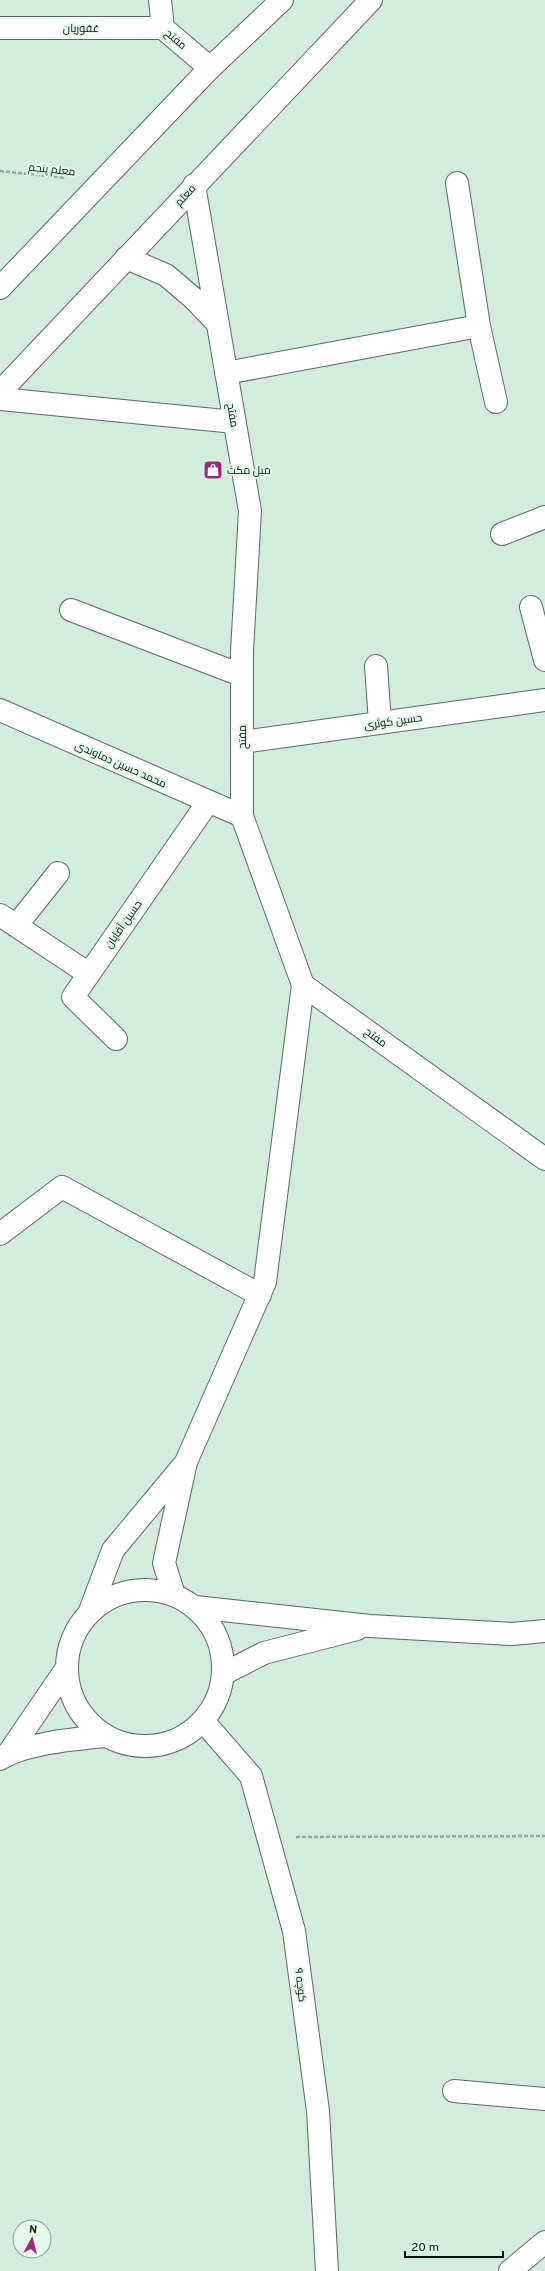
<svg xmlns="http://www.w3.org/2000/svg" width="545" height="2271" viewBox="0 0 545 2271" font-family="Overpass,Cairo,sans-serif">
<style>
.lines{fill:none;stroke-linecap:round;stroke-linejoin:round}
.minor-casing{stroke:#556b5f;stroke-width:24}
.major-casing{stroke:#556b5f;stroke-width:24}
.path{stroke:#95a99e;stroke-width:2.5;stroke-dasharray:4 2;stroke-linecap:butt}
.minor{stroke:#fff;stroke-width:22}
.major{stroke:#fff;stroke-width:22}
.labels{text-anchor:middle;stroke-width:4;stroke-linejoin:round;paint-order:stroke}
.street-label{font-size:11px;fill:#0a120e;stroke:#e0f9eb}
.poi-label{font-size:11px;fill:#0a120e;stroke:#e0f9eb;text-anchor:start}
</style>
<rect width="100%" height="100%" fill="#d3ecde"/>
<g class="lines">
<g class="minor-casing">
<path id="minor" d="M160,0L163,28L210,68
M0,28H163
M457,183L479,326L496,402
M194,185L250,511L242,651V816L303,985L545,1159
M126,258L166,275L193,298L217,323
M226,373L479,326
M0,399L235,422
M502,534L545,517
M531,607L545,660
M71,610L241,675
M376,666L380,723
M0,710L242,816
M242,742L545,700
M0,915L89,974
M16,926L58,873
M116,1039L73,997L208,802
M0,1234L62,1187L260,1295
M67 1668a78 78 0 1 1 156 0a78 78 0 1 1-156 0Z
M174,1595L164,1563L186,1462L265,1282L303,985
M195,1607L370,1626L512,1634L545,1631
M90,1611L113,1550L183,1466
M225,1673L264,1653L357,1629
M204,1722L251,1776L294,1931L318,2111L327,2271
M8,1754L66,1669
M0,1759C26,1743 75,1739 105,1736
M454,2091L545,2099
M510,2271L545,2242"/>
</g>
<g class="major-casing">
<path id="major" d="M0,288L210,68L282,0
M0,392L371,0"/>
</g>
<path class="path" d="M0,171L66,178
M296,1837L545,1836"/>
<use href="#minor" class="minor"/>
<use href="#major" class="major"/>
</g>
<defs>
<g id="shop-square" transform="scale(1)"><rect x="-9" y="-9" width="18" height="18" rx="4" fill="#a0277f" stroke="#e0f9eb"/><path d="M-5-2.5h2.3a2.7 3.5 0 0 1 5.4 0H5L5.5 6h-11ZM-1.5-2.5h3a1.5 2.3 0 0 0-3 0Z" fill="#fff"/></g>
</defs>
<g fill-rule="evenodd">
<use href="#shop-square" x="213" y="470"/>
</g>
<g class="labels">
<g class="street-label">
<text x="81" y="32">غفوریان</text>
<text transform="translate(176 39) rotate(41)" y="4">مفتح</text>
<text transform="translate(52 169) rotate(6)" y="4">معلم پنجم</text>
<text transform="translate(185 195) rotate(-47)" y="4">معلم</text>
<text transform="translate(233 415) rotate(80)" y="4">مفتح</text>
<text transform="translate(393 721) rotate(-8)" y="4">حسین کوثری</text>
<text transform="translate(242 737) rotate(-90)" y="4">مفتح</text>
<text transform="translate(121 764) rotate(24)" y="4">محمد حسین دماوندی</text>
<text transform="translate(123 924) rotate(-55)" y="4">حسین آقایان</text>
<text transform="translate(376 1037) rotate(36)" y="4">مفتح</text>
<text transform="translate(301 1985) rotate(83)" y="4">کوچه ۹</text>
</g>
<g class="poi-label">
<text x="227" y="474">مبل مکث</text>
</g>
</g>
<g transform="translate(32 2239) rotate(7)"><circle r="19" fill="#e0f9eb" stroke="#8a9d93"/>
<path d="M0-3L7 15L0 10L-7 15Z" fill="#a0277f"/>
<text y="-6" font-size="11" font-weight="bold" text-anchor="middle" fill="#0a120e">N</text>
</g>
<path d="M405 2251v6h98v-6" fill="none" stroke="#0a120e" stroke-width="2"/>
<text x="411" y="2251" font-size="12" fill="#0a120e" stroke="#e0f9eb" stroke-width="3" paint-order="stroke">20 m</text>
</svg>
